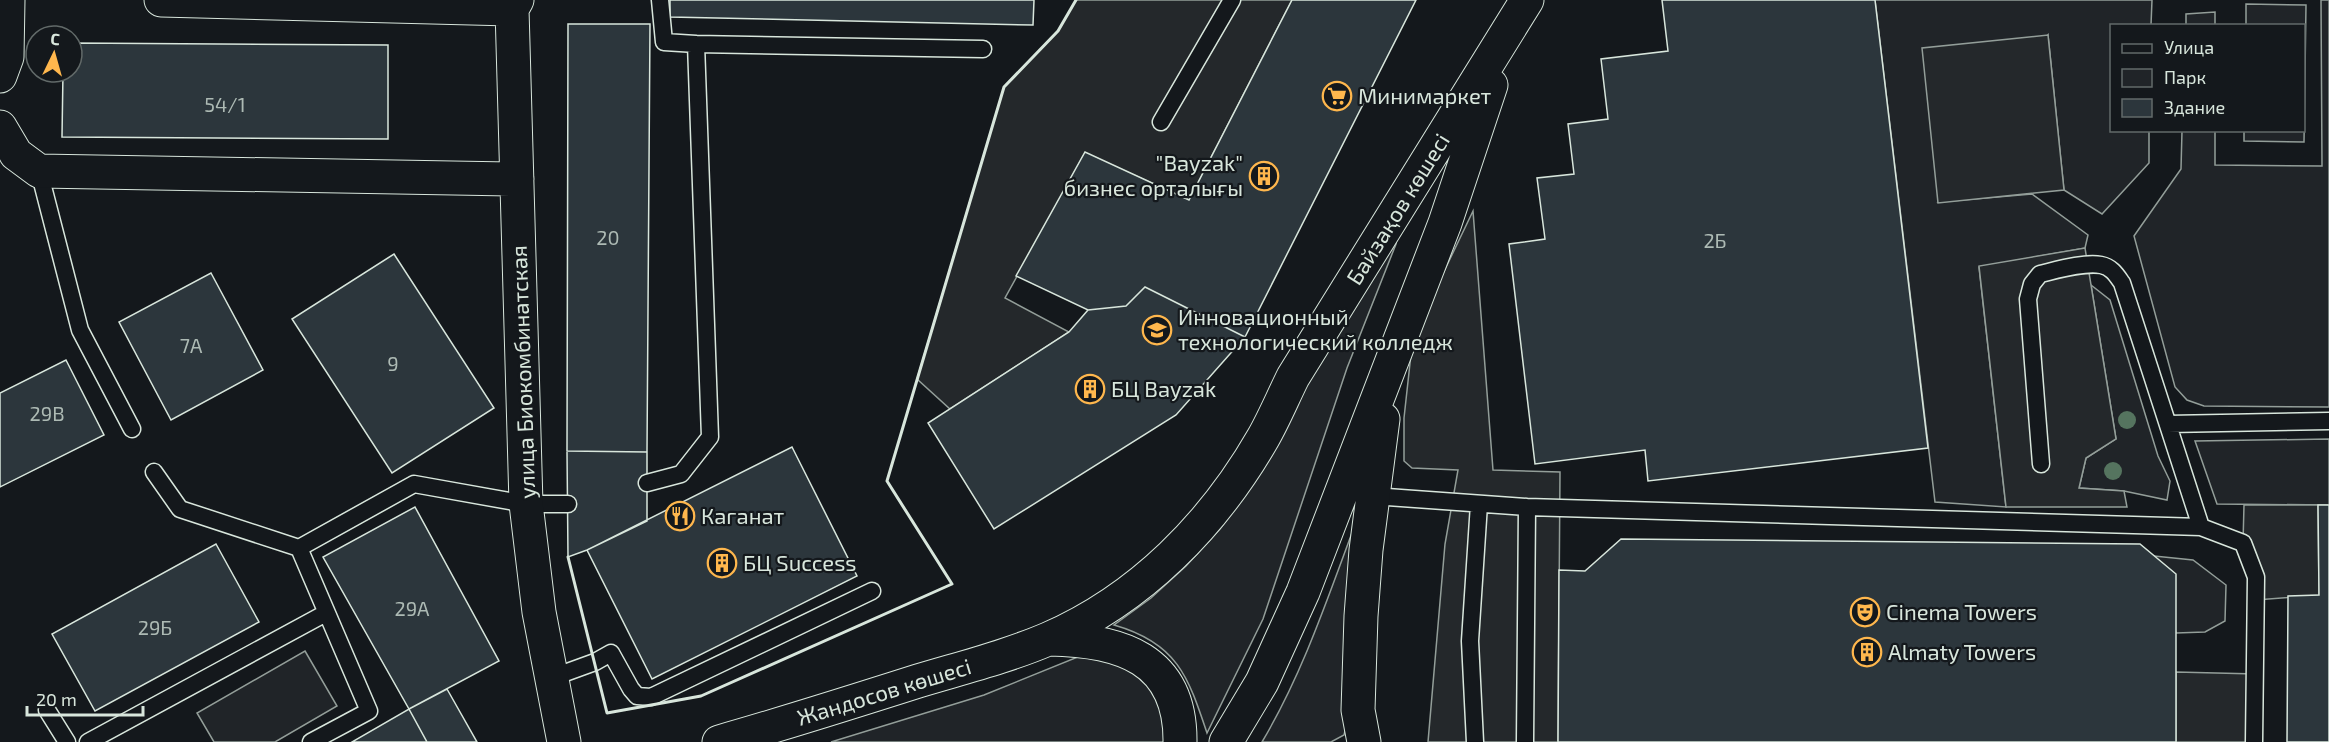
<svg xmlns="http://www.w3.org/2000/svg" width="2329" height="742" viewBox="0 0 2329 742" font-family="'Exo 2',sans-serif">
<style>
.green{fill:#202428;stroke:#939e99;stroke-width:1.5}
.parking{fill:#24282b;stroke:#939e99;stroke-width:1.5}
.building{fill:#2c363c;stroke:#d8e6dc;stroke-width:1.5}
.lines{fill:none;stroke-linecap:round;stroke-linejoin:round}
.lane-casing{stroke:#d8e6dc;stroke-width:19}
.street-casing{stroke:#d8e6dc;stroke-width:35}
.secondary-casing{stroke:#d8e6dc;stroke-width:35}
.lane{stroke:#14181c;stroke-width:16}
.street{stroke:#14181c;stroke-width:33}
.secondary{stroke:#14181c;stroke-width:33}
.wall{stroke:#d8e6dc;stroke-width:3}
.tree{fill:#55745f}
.labels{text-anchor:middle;stroke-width:4.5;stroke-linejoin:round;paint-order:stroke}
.number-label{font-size:20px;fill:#adbab4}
.poi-label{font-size:22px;fill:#d8e6dc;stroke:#14181c;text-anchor:start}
.street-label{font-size:22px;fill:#d8e6dc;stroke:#14181c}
</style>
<rect width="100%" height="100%" fill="#14181c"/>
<path class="green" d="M1875,0H2152L2151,25L2112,26V130L2149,131V163L2102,214L2064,190L2048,35L1938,202L2032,194L2088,235L2085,248L1979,267L2006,507L1935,502Z
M2321,0H2329V407L2204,406L2187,400L2175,387L2134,236L2181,169L2182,131H2215V165L2322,166Z
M2246,4L2306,5L2304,142L2244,141V131L2304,130V26L2246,25Z
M2215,12V25H2186V14Z
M1398,227L1396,244L1347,368L1263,619L1207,733C1188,676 1177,643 1114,625L1151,598L1186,566L1220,529L1253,484L1387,234Z
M2091,285L2110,300L2158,456L2170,481L2167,500L2124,491L2079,488L2086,458L2116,439Z
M2329,439V505L2217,504L2195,441Z
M1356,522L1347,723L1344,735L1331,742H1262C1303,673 1328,597 1356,522Z
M2154,556L2193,560L2226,585L2225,621L2205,632L2176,633Z
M305,651L337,706L275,742H214L197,713Z
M1085,654L1099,656L1142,675L1162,703L1167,742H831L984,695Z"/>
<path class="parking" d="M1076,0H1292L1189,200L1085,153L1005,298L1069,332L950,409L917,379L1004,87L1058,31Z
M2048,35L2064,190L1938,203L1922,48Z
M1473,211L1493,470L1560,472L1558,742H1428L1445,544L1458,470L1412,468L1404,461V418L1413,336Z
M2085,248L2116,439L2086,458L2079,488L2124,491L2127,507H2006L1979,266Z
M2244,505H2318L2319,595L2256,600L2243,543Z
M2176,672L2256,674L2254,742H2176Z"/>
<path class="building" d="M670,0H1034L1033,25L670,17Z
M1292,0H1416L1245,337L1145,287L1126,306L1088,310L1016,276L1085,152L1189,200Z
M1662,0H1875L1928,448L1648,481L1645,450L1535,464L1509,244L1545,239L1537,178L1574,174L1568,124L1608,119L1601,59L1668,51Z
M568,24H650L647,452L567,451Z
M72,43L388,45V139L62,137L63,72H72Z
M394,254L494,408L392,473L292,319Z
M211,273L263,370L171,420L119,322Z
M1145,287L1245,337L1176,415L994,529L928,423L1069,332L1088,310L1126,306Z
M66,360L104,435L0,487V393Z
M792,447L857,576L652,679L587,550Z
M567,451L647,452V521L587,550L568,557Z
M2318,505H2329V742H2287L2288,596L2319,595Z
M415,507L499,661L409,709L323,557Z
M1621,539L2140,544L2176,574V742H1558L1559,570L1585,571Z
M216,544L259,622L95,711L52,634Z
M447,689L477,742H427L409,709Z
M409,709L427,742H352Z"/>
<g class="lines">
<g class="lane-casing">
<path id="lane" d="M660,0L664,42L696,44
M1161,122L1232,0
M39,171L80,330L132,429
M2168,424L2329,421
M2041,464L2028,299L2032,284L2040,274C2057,270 2084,262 2101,265C2112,267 2117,276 2122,283L2201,527
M154,472L180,509L299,548
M647,483L681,474L710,437L696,44L983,49
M1373,496L1527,507L2201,527L2243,543L2256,577L2254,742
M551,678L595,662L611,653L631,689L637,696L651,697L872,591
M47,710L67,742
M88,742L326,613
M311,742L369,711L299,548L414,484L526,504H568
M1475,742L1470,641L1479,504
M1525,742L1527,507"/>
</g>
<g class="street-casing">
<path id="street" d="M161,0L512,9
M517,0L512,9L526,504L539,612L564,742
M0,76L7,57L8,0
M0,127L16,154L39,171L517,179"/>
</g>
<g class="secondary-casing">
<path id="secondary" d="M1049,639C1120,640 1181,658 1180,742
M719,742C786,723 852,702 918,681C961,668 1006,657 1048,639C1140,599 1213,525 1263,438C1274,419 1283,397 1293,377L1527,0
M1226,742L1262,682L1303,592L1445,223L1491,85
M1364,742L1358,710L1361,616L1366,550L1383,419"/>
</g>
<use href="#lane" class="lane"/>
<use href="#street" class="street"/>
<use href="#secondary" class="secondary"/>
<path class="wall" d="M568,557L607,713L701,696L952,584L887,481L1004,87L1058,31L1076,0"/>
</g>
<g class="tree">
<circle cx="2127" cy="420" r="9"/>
<circle cx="2113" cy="471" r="9"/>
</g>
<defs>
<g id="supermarket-ring" transform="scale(1.5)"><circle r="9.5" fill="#14181c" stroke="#ffb74d" stroke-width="1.5"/><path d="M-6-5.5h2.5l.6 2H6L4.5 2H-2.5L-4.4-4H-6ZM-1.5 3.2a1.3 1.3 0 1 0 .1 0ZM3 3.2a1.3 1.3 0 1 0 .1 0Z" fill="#ffb74d"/></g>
<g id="building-ring" transform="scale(1.5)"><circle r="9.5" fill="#14181c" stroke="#ffb74d" stroke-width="1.5"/><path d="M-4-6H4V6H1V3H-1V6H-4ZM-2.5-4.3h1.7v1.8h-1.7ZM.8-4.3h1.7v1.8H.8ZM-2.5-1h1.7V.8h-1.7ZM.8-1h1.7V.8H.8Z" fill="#ffb74d"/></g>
<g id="university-ring" transform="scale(1.5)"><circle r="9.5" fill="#14181c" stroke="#ffb74d" stroke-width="1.5"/><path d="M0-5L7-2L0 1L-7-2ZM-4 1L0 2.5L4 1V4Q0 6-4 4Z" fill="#ffb74d"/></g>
<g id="restaurant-ring" transform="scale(1.5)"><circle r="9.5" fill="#14181c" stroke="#ffb74d" stroke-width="1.5"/><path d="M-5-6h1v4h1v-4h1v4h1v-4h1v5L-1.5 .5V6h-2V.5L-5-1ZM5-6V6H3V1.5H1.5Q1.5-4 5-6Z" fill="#ffb74d"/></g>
<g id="theatre-ring" transform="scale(1.5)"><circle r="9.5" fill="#14181c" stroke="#ffb74d" stroke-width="1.5"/><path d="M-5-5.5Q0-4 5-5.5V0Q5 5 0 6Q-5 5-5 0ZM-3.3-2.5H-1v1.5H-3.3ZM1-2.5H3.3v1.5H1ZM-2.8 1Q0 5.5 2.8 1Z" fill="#ffb74d"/></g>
</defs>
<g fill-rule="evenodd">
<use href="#supermarket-ring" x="1337" y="96"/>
<use href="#building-ring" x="1264" y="176"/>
<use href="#university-ring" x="1157" y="330"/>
<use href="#building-ring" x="1090" y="389"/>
<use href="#restaurant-ring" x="680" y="516"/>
<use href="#building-ring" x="722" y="563"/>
<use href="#theatre-ring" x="1865" y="612"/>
<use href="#building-ring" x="1867" y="652"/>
</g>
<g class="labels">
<g class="number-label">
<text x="225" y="112">54/1</text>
<text x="608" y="245">20</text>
<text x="1715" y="248">2Б</text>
<text x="191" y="353">7А</text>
<text x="393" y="371">9</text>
<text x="47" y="421">29В</text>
<text x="412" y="616">29А</text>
<text x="155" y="635">29Б</text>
</g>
<g class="poi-label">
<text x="1358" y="104">Минимаркет</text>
<text x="1243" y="171" text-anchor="end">"Bayzak"<tspan x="1243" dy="25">бизнес орталығы</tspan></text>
<text x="1178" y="325">Инновационный<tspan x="1178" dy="25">технологический колледж</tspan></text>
<text x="1111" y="397">БЦ Bayzak</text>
<text x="701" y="524">Каганат</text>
<text x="743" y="571">БЦ Success</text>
<text x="1886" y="620">Cinema Towers</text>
<text x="1888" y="660">Almaty Towers</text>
</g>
<g class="street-label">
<text transform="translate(1398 209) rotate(-58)" y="8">Байзақов көшесі</text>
<text transform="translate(523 372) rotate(-92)" y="8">улица Биокомбинатская</text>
<text transform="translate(884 692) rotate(-17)" y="8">Жандосов көшесі</text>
</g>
</g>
<rect x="2110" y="24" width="195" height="108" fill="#14181c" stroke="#626a69" stroke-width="1.5"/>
<rect x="2122" y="44" width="30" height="9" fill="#14181c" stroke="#626a69" stroke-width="1.5"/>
<text x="2164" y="54" font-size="18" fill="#d8e6dc">Улица</text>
<rect x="2122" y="69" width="30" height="18" fill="#202428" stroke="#626a69" stroke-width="1.5"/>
<text x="2164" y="84" font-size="18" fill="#d8e6dc">Парк</text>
<rect x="2122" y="99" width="30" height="18" fill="#2c363c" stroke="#626a69" stroke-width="1.5"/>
<text x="2164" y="114" font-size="18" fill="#d8e6dc">Здание</text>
<g transform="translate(54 54) rotate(5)"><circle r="28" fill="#14181c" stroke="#626a69" stroke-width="1.5"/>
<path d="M0-4.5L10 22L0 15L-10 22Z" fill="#ffb74d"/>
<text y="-9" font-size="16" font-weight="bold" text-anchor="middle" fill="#d8e6dc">С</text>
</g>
<path d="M27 706v9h116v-9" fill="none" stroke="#d8e6dc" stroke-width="3"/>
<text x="36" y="706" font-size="18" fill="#d8e6dc" stroke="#14181c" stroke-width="4.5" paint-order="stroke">20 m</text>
</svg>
